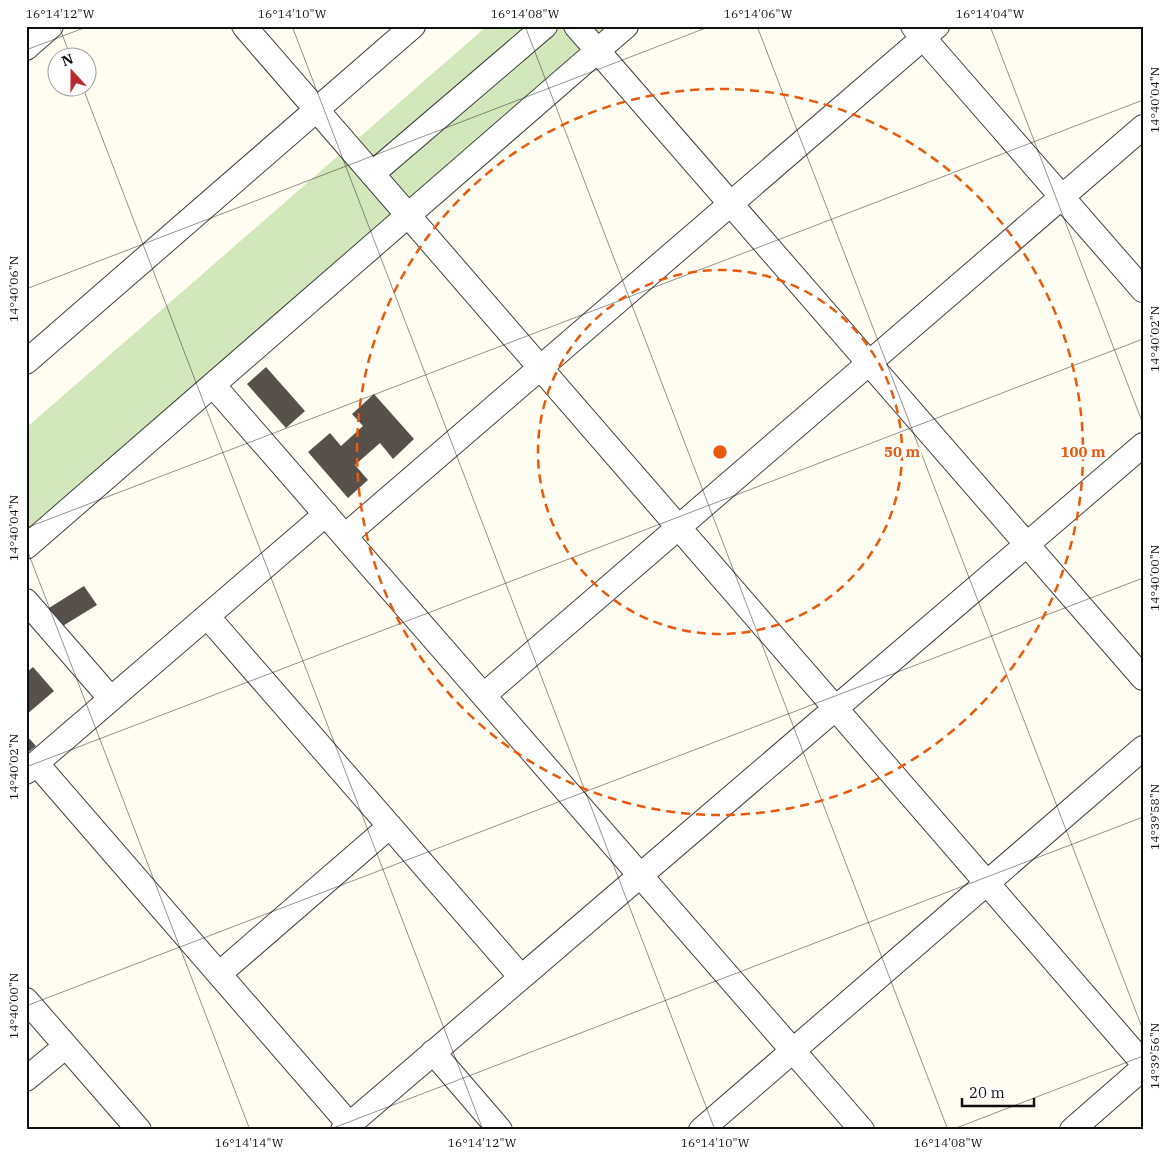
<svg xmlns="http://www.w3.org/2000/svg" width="1169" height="1156" viewBox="0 0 1169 1156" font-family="'IBM Plex Serif',serif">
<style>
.green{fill:#d2e8bb}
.building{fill:#57504b}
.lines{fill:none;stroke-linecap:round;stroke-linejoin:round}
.street-casing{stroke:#424242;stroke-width:26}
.street{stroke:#fff;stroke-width:24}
.ticks{fill:none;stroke:#0f0f0f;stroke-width:1;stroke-opacity:0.45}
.ring{fill:none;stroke:#e8590c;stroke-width:2.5;stroke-dasharray:9 6}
.centre{fill:#e8590c;stroke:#fff;stroke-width:2.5}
.ring-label{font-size:15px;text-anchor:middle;font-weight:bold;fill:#e8590c;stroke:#fff;stroke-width:5;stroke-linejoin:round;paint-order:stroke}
.neatline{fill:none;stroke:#0f0f0f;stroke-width:2}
.ticks-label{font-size:12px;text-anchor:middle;fill:#0f0f0f}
</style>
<rect width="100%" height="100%" fill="#fffcf1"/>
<path class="green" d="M487,26H616L26,541V428Z"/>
<path class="building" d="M266,367L305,411L286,428L247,384Z
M374,394L414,439L393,459L380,443L355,465L368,480L348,498L308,452L330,433L341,446L363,426L352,414Z
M84,586L97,605L61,627L49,608Z
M33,667L54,691L26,715V673Z
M26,735L36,746L26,754Z"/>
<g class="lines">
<g class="street-casing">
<path id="street" d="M244,26L1143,1063
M576,26L1143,678
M913,26L1143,290
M26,48L51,26
M372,174L545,26
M26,362L413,26
M213,385L862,1130
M345,536L937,26
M26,547L626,26
M26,601L111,699
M207,616L521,977
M484,695L1143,127
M36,763L349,1124
M26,772L326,514
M219,974L390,826
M26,1000L139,1130
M433,1052L500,1130
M26,1079L66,1046
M343,1130L1143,445
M701,1130L1143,748
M1072,1130L1143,1068"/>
</g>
<use href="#street" class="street"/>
</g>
<path class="ticks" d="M59,26L71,58M292,26L715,1130M525,26L948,1130M757,26L1143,1030M990,26L1143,424M26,50L89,26M83,88L483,1130M26,289L711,26M26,528L1143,100M26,547L250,1130M26,767L1143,339M26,1006L1143,578M328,1130L1143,817M951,1130L1143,1056"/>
<g class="ring">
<circle cx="720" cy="452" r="182"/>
<circle cx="720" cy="452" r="363"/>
</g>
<circle cx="720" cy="452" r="8" class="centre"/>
<g class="ring-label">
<text x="902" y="457">50 m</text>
<text x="1083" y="457">100 m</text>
</g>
<rect width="1169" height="1156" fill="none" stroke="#ffffff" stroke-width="55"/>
<g transform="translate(72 72) rotate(339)"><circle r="24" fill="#ffffff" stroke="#9f9f9f"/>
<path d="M0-4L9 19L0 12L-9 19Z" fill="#bb2a2e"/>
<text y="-8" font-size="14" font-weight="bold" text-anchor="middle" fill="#0f0f0f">N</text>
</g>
<path d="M962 1098v8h72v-8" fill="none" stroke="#0f0f0f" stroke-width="2.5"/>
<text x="969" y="1098" font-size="15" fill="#0f0f0f" stroke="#ffffff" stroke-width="4" paint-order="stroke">20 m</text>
<rect x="28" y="28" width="1114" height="1100" class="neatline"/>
<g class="ticks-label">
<text x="60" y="18">16°14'12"W</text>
<text x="292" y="18">16°14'10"W</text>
<text x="525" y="18">16°14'08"W</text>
<text x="758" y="18">16°14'06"W</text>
<text x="990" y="18">16°14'04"W</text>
<text transform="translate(1155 100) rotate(-90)" y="4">14°40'04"N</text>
<text transform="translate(14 289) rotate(-90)" y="4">14°40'06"N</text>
<text transform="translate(1155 339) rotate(-90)" y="4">14°40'02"N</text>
<text transform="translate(14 528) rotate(-90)" y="4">14°40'04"N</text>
<text transform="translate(1155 578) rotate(-90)" y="4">14°40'00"N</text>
<text transform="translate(14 767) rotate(-90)" y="4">14°40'02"N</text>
<text transform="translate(1155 817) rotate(-90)" y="4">14°39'58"N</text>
<text transform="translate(14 1006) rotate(-90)" y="4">14°40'00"N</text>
<text transform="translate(1155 1056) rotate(-90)" y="4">14°39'56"N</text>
<text x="249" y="1147">16°14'14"W</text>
<text x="482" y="1147">16°14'12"W</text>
<text x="715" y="1147">16°14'10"W</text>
<text x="948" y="1147">16°14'08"W</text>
</g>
</svg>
